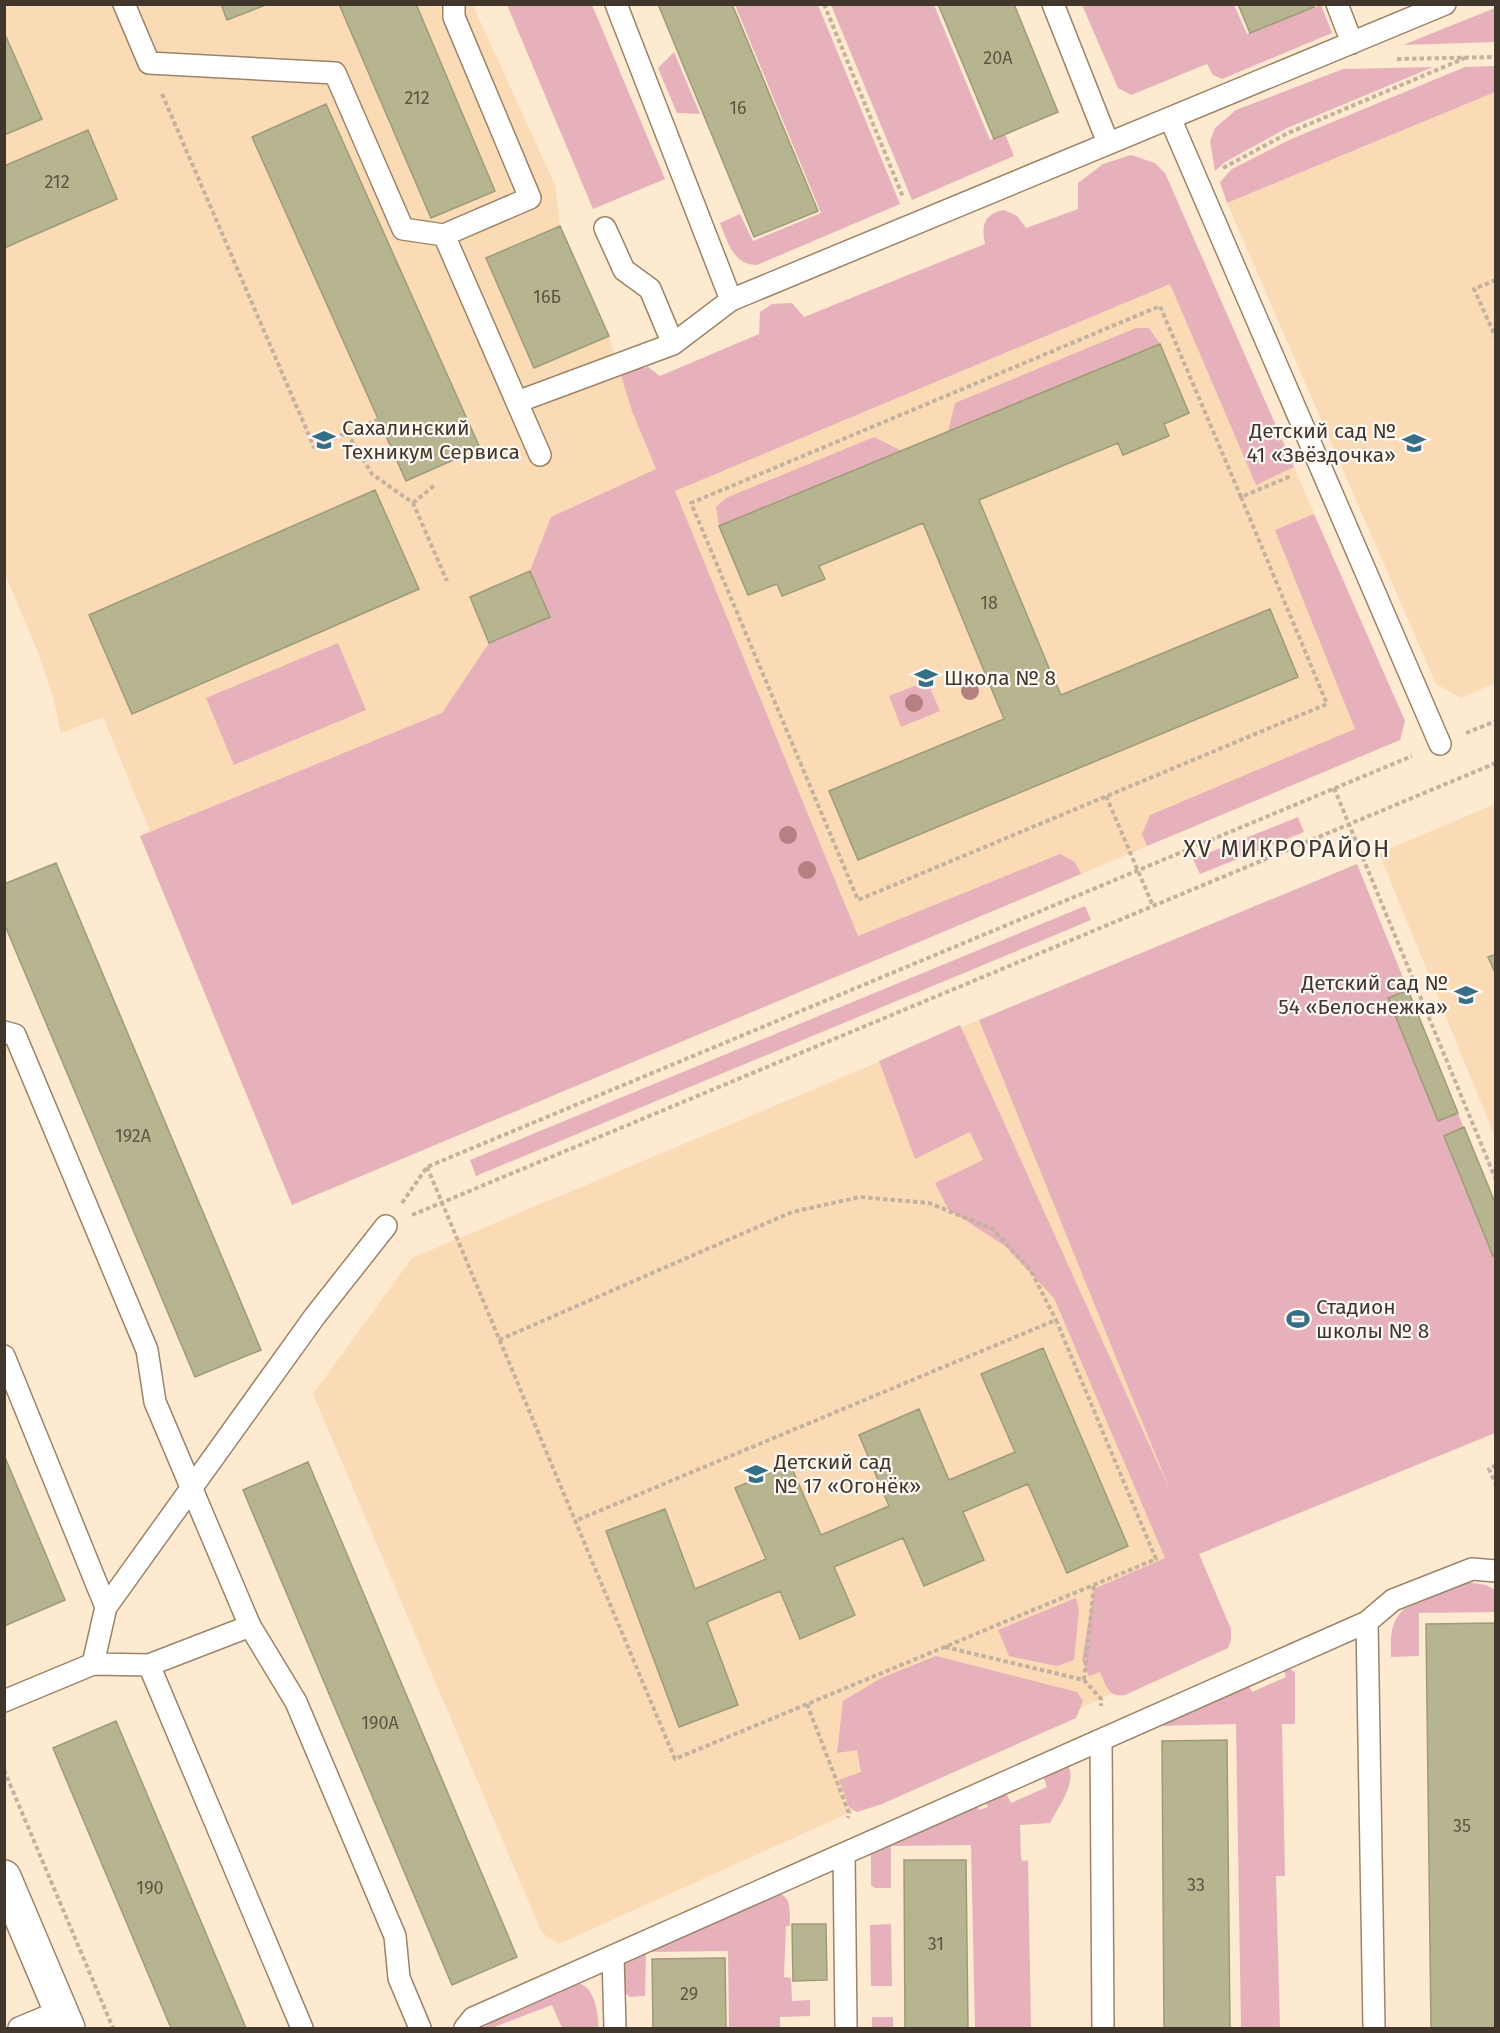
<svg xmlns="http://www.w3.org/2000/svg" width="1500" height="2033" viewBox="0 0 1500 2033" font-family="'Fira Sans',sans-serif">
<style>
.built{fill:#fadbb6}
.green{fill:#e6b1ba}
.building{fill:#b7b490;stroke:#9e9b78;stroke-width:1.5}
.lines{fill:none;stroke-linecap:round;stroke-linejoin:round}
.lane-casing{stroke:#9c8468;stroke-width:24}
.primary-casing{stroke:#9c8468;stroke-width:36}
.path{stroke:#c4b29e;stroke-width:4;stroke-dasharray:4.5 3;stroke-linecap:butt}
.lane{stroke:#fff;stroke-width:21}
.primary{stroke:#fff;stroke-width:33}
.tree{fill:#b58081}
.labels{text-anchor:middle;stroke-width:4.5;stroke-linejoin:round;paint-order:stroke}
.number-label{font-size:18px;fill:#5e5644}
.poi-label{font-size:21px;fill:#41362b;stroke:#fff9f3;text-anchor:start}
.quarter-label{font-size:24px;letter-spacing:1.5px;fill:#41362b;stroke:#fff9f3}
</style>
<rect width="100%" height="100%" fill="#fee9d1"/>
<path class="built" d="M4,5H475V10L555,185L560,226L609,336L632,410L1172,189L1405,721L1400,740L292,1205L140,836L150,831L103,717L61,733L53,697L37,650L5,574Z
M1495,92V683L1461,698L1436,684L1227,203Z
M1495,804V1137L1379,853Z
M979,1020L1231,1640L559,1944L542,1933L313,1394L412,1258Z"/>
<path class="green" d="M507,5H592L665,179L593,209Z
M735,5H818L900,204L757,265C733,265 728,242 720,223L740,214L753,241L821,213Z
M831,5H934L990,140L1005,134L1014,156L912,200Z
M1082,5H1234L1247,34L1321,5L1332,33L1222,79L1213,75L1207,64L1131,95L1118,88Z
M1495,8V42L1403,45Z
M674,52L700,114L677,113L658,68Z
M1495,66V92L1227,203L1220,182L1232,169L1289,140L1465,67Z
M1433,67L1287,128L1225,162L1215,171L1210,141L1215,128L1236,110L1343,69Z
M1131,155L1155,163L1165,173L1294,467L1256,485L1170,284L675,491L858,936L1060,854L1075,862L1081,874L292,1205L140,836L442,713L489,643L550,617L530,571L551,517L656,469L632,411L620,372L648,367L660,376L759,334L760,312L772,304L792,303L804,317L985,244C981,225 984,214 1004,210L1017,216L1026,228L1078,209V183L1103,164Z
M1136,328H1149L1160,344L948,432L955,403Z
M874,437L902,451L719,526L716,507L726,498Z
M1314,514L1405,721L1400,740L1147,846L1142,834L1150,815L1355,729L1275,530Z
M338,643L366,710L234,765L206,698Z
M927,681L940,711L901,727L889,696Z
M1298,817L1304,832L1200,874L1193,859Z
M1357,864L1495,1205V1433L1199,1554L1231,1629V1640L1228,1648L1125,1695C1108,1698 1106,1685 1100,1672L1089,1676L1082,1660L1094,1589L1165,1558L1054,1298L1005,1246L948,1209L935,1183L983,1160L970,1132L915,1159L879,1061L960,1025L1171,1493L979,1020Z
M1085,906L1091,920L476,1176L470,1160Z
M1468,1582L1486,1585L1495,1590V1612L1419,1613V1656L1391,1657C1391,1638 1389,1623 1404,1609Z
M1076,1598L1079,1610L1074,1660L1057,1666L1009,1656L998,1630Z
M936,1656L1077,1692L1083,1701L1076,1718L882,1804L857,1812L849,1807L839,1780L861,1772L857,1750L837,1753L843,1701L881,1678Z
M1283,1668H1289L1295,1673V1724H1282L1285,1876H1276L1280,2028H1241L1236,1724L1156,1726L1248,1684L1252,1692L1286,1677Z
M1068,1765C1077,1784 1059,1805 1050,1823L1020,1825L1021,1857L1022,1861L1028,1860L1031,2028H975L971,1845L891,1846V1888H875L871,1885V1855L874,1851L977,1804L979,1810L988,1807L985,1801L1005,1791L1011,1803L1047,1787L1043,1776Z
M779,1893C793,1899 789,1913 790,1926H786L784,1977L791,1978L792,2001L810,2000V2016L780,2017V2028H729L728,1951L646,1952L645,1996L630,1997L625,1993L623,1960Z
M891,1924L892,1986H871L870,1925Z
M574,1982C596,1985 597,2011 599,2028H562L552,2005L492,2028H484L498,2016Z
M872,2017H893V2028H872Z"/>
<path class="building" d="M221,4H268L227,20Z
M339,4H416L495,191L431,218Z
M658,4H732L818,211L754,237Z
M938,4H1014L1058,112L994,139Z
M1238,4H1313L1314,7L1250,33Z
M4,32L42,119L4,135Z
M326,104L480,448L406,481L252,137Z
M88,130L117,199L4,248V166Z
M560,226L609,336L534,368L486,258Z
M1160,344L1189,413L1164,424L1169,436L1123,455L1118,443L979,500L1049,668L1061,695L1270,609L1298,677L858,860L829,791L1004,719L923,523L819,566L825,579L782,596L777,584L748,595L719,526Z
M375,490L419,589L132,714L89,615Z
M530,571L550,617L489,643L470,597Z
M56,863L261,1350L195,1377L4,923V884Z
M1496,954V975L1488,957Z
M1408,990L1458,1113L1438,1121L1388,998Z
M1464,1127L1496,1205V1255L1493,1256L1444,1136Z
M1043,1348L1128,1546L1067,1573L1028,1484L963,1512L984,1560L924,1586L903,1538L834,1567L855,1615L800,1639L780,1591L707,1622L738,1705L679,1727L606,1531L665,1509L695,1589L766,1559L735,1488L790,1464L821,1535L889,1506L859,1435L919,1409L949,1480L1015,1452L981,1374Z
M4,1455L65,1600L4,1626Z
M308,1462L517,1957L452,1985L243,1490Z
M1496,1623V2028H1431L1426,1624Z
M116,1721L246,2028H171L53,1748Z
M1227,1740L1230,2028H1164L1162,1741Z
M904,1860H966L968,2028H905Z
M792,1924H826L827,1980L793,1981Z
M725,1958L726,2028H653L652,1959Z"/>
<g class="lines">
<g class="lane-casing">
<path id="lane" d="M124,4L149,63L335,73L403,229L444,235
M454,4V17L530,198L444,235L540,455
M616,4L731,300
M1053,4L1108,143
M1337,4L1352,43
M1170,118L1440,744
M605,228L624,270L650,289L673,344
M517,402L673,344L731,300L1445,4
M4,1032L15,1035L147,1350L155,1402L250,1626
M4,1356L106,1607
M1367,1622L1374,2028
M93,1664L106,1607L315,1316L386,1226
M149,1665L250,1626L296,1702L395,1936L399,1978L420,2028
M4,1701L93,1664L149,1665L302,2028
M1101,1740L1103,2028
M844,1854L846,2028
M613,1956L615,2028
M19,2028L60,2011
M465,2028L473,2018L1367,1622L1393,1600L1472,1569L1496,1571"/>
</g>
<g class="primary-casing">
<path id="primary" d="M4,1877L68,2028"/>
</g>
<path class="path" d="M824,4L903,197
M1397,59L1496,57
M162,94L314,447L379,419
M1223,168L1288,133L1465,58
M1496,280L1474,289L1496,338
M347,433L372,474L413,503L447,581
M1241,497L1160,306L691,503L858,900L1327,704L1241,497L1291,476
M413,503L436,484
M1466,733L1496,721
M1334,788L1496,1180
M1106,796L1153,906
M427,1167C510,1364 592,1562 675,1759L1156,1559L1056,1320L575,1521
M402,1203L427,1167L1412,756
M412,1215L1496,763
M499,1340L792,1212L860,1197L929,1203L993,1229L1031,1271L1056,1320
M1496,1465L1489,1469L1496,1485
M945,1647L1084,1680L1101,1699V1706
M1084,1680L1094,1585
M807,1704L849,1813L848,1818
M4,1770L113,2028"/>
<use href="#lane" class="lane"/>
<use href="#primary" class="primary"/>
</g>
<g class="tree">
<circle cx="970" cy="691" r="9"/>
<circle cx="914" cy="703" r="9"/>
<circle cx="788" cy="835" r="9"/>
<circle cx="807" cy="870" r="9"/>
</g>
<defs>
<g id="university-bare" transform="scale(1.8)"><path d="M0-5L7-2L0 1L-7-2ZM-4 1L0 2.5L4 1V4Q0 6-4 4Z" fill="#366e88" stroke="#fff9f3" stroke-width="2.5" paint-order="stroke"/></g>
<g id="school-bare" transform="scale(1.8)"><path d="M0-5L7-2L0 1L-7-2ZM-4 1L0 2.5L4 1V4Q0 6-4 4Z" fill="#366e88" stroke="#fff9f3" stroke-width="2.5" paint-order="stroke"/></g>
<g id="stadium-bare" transform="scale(1.8)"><path d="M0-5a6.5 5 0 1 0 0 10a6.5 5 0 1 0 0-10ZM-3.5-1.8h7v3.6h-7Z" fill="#366e88" stroke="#fff9f3" stroke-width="2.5" paint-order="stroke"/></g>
</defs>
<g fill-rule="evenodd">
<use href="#university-bare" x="324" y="440"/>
<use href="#school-bare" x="1414" y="443"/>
<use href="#school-bare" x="926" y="678"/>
<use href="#school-bare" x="1466" y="995"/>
<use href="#stadium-bare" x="1298" y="1319"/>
<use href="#school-bare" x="756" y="1474"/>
</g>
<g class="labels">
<g class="number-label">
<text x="998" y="64">20А</text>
<text x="417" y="104">212</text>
<text x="738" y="114">16</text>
<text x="57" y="188">212</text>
<text x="547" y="303">16Б</text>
<text x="989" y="609">18</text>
<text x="133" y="1142">192А</text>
<text x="380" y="1729">190А</text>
<text x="1462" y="1832">35</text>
<text x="1196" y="1891">33</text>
<text x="150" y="1894">190</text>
<text x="936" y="1950">31</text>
<text x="689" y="2000">29</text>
</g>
<g class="poi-label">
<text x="342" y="435">Сахалинский<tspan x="342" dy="24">Техникум Сервиса</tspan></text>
<text x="1396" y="438" text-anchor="end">Детский сад №<tspan x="1396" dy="24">41 «Звёздочка»</tspan></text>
<text x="944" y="685">Школа № 8</text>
<text x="1448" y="990" text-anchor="end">Детский сад №<tspan x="1448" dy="24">54 «Белоснежка»</tspan></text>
<text x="1316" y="1314">Стадион<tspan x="1316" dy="24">школы № 8</tspan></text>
<text x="774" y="1469">Детский сад<tspan x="774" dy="24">№ 17 «Огонёк»</tspan></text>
</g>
<g class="quarter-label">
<text x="1287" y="857">XV МИКРОРАЙОН</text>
</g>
</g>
<rect width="1500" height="2033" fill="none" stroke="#41362b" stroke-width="12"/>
</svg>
